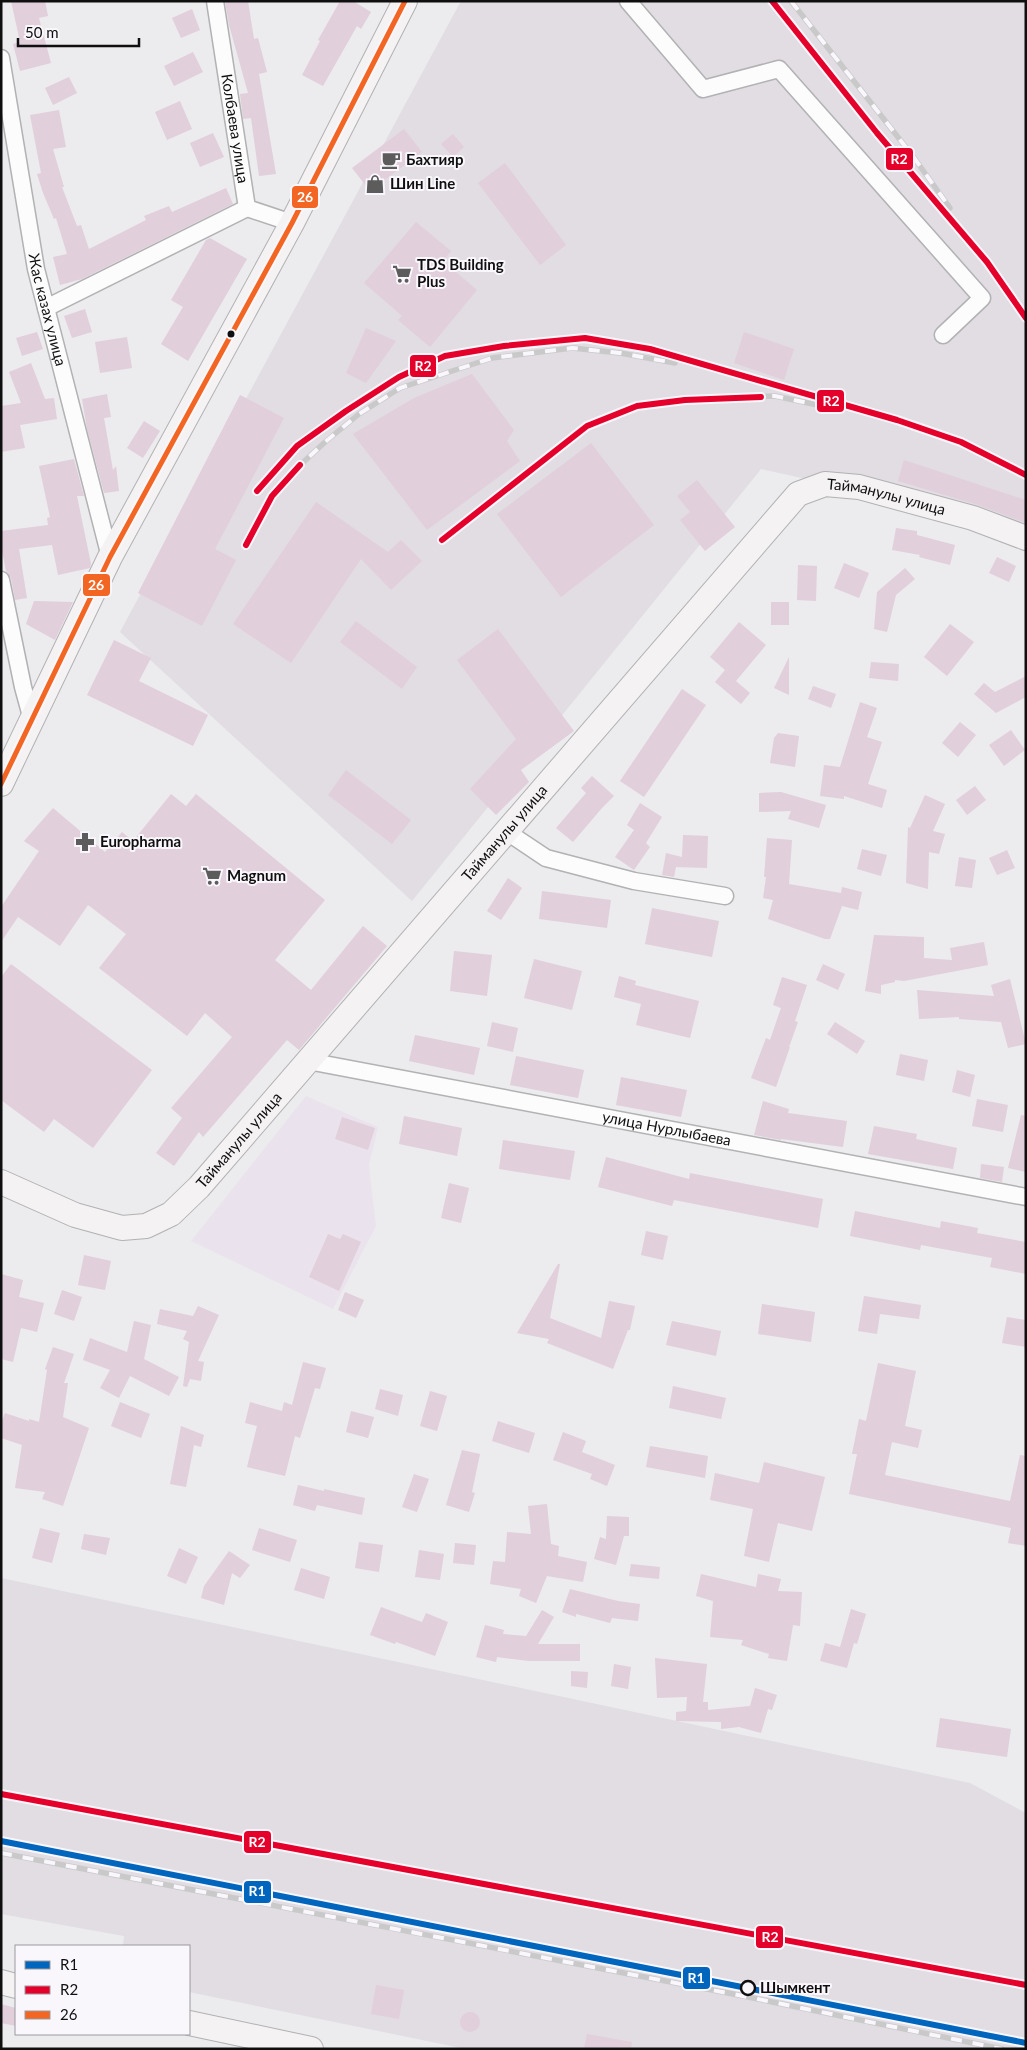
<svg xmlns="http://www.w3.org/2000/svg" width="1027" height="2050" viewBox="0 0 1027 2050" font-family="Lato,sans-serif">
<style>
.commercial{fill:#eae3ee}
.built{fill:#e1dde3}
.building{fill:#e1cfdb}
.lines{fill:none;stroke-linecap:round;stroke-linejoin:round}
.street-casing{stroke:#b2b1b3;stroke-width:19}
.secondary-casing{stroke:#b2b1b3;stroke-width:26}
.street{stroke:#fcfcfc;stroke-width:16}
.secondary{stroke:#f4f2f2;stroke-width:24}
.rail-casing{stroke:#c9c9ca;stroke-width:5.5}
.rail{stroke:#faf7fc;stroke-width:4;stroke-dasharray:11;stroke-linecap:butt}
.bus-1-casing{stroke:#faf7fc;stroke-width:9}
.bus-1{stroke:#f26522;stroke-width:5}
.rail-1-casing{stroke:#faf7fc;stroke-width:10}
.rail-2-casing{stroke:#faf7fc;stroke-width:10}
.rail-1{stroke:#0065bd;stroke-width:6}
.rail-2{stroke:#e4002b;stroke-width:6}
.bus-dot{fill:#100f10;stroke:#faf7fc;stroke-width:2}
.stop-dot{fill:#faf7fc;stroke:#100f10;stroke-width:2.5}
.labels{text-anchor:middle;stroke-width:4;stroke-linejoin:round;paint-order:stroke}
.street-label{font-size:15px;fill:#100f10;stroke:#faf7fc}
.poi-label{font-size:15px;font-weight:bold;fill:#100f10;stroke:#faf7fc;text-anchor:start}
.stop-label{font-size:15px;font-weight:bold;fill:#100f10;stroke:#faf7fc;text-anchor:start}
.line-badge{stroke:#faf7fc;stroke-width:2}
.badge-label{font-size:14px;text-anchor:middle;font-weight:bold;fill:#fff}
</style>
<rect width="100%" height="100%" fill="#ecebed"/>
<path class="commercial" d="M306,1096L378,1127L369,1165L376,1226L333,1309L191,1241Z"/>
<path class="built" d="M461,1H1026V527L761,469L412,901L120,632Z
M1,1578L970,1783L1026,1813V2049H466L189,1992V1946H123L124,1936L1,1914Z"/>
<path class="building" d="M11,1H45L48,16L39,18L51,63L20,71L13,44L20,42Z
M225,1H248L254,39L258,38L267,72L259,74L276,174L259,176L251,118L243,119L240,94L248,93L229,25Z
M340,1H353L371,12L361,29L357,26L323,86L302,75L320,41L318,40Z
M192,9L200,30L181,38L172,18Z
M193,52L203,72L174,86L164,66Z
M69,77L77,93L53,105L45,88Z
M180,101L192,129L167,140L155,112Z
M59,110L66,147L53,149L64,187H62L77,226L81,225L89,249L146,220L144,216L169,206L172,212L226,188L233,204L82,279L60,285L53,257L67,254L56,218L54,219L43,193L37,174L41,173L30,115Z
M404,129L422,152L370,191L352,168Z
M213,133L224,157L200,167L190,143Z
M453,134L464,147L453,157L441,144Z
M505,163L566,245L540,265L478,183Z
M416,222L451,251L443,261L477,290L430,347L398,320L402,316L364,283Z
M210,238L247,259L188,361L161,344L183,307L171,300L206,240Z
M85,309L92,332L72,338L64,316Z
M366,328L396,341L366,383L346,373Z
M37,332L43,349L22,356L16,338Z
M744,332L794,349L784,380L734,363Z
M127,337L132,368L100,373L95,342Z
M31,363L45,399L54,398L57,419L20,425L25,448L1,452V406L21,403L9,372Z
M472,374L514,430L507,441L520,461L427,530L353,434L414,398Z
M107,394L111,417L104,418L113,470L116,466L119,491L104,493L87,429L82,399Z
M240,395L284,418L215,549L236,560L202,626L138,593Z
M144,421L160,431L143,458L127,448Z
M591,443L654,525L561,597L497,514Z
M74,459L84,496H77L91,564L90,568L58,575L52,545L19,549L27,598L15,600L11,578L6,571L1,546V531L48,525L47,518L50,517L39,466Z
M904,460L1026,500V523L978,505L898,481Z
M697,480L735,527L705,551L680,520L690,512L677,496Z
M316,502L388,552L401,540L422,561L391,590L361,559L291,663L233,624Z
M896,528L917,531V535L955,545L950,565L919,557L920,555L892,550Z
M997,557L1016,566L1009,582L989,573Z
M844,563L869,573L859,598L834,588Z
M798,565L817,566L816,601L797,600Z
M905,568L915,579L896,595L887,632L874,629L877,592Z
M34,601L73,602L55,640L26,624Z
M771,602H789V625H771Z
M356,621L417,667L402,689L340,642Z
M739,622L766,645L736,681L750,693L741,704L715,682L725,670L710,657Z
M950,624L974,642L947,676L924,657Z
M498,629L574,731L521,770L529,782L496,815L470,789L516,739L457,660Z
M114,640L151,658L139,681L208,715L193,746L87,695Z
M789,657V695L774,688Z
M871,662L899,664L898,681L869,678Z
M1026,676V697L996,713L974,694L984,683L995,692Z
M813,686L836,694L831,708L808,699Z
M682,689L706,705L644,797L620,781Z
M860,702L877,708L867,737L882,742L868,784L887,790L882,808L844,796V799L820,796L824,765L840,767Z
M960,722L976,735L958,757L942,743Z
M1011,730L1025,750L1004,766L989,745Z
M778,733L799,736L795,767L770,763L774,738Z
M346,770L411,820L392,844L328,795Z
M592,776L614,796L602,808L573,842L556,828L586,793L581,788Z
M975,786L986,800L967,815L956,800Z
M781,792L826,805L819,828L788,819L791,811L759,812V793Z
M171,794L186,806L196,794L325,900L275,960L311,990L363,926L387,946L299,1050L287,1040L203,1137L199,1132L174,1166L156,1153L182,1118L171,1108L232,1037L205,1013L187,1036L99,968L126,934L88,905L60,946L18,917L1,942V907L39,851L24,841L53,808L105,852L122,832L133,841Z
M925,795L945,804L933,831L945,834L939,854L929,852L928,889L906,883L908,827L910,828Z
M640,803L662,817L646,843L650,847L634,870L615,857L634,830L627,825Z
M683,835L708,836L707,868L676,867L674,877L662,875L666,853L682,857Z
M767,838L792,840L789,884L841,893L842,887L862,892L858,910L842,906L830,939H825L768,919L773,900L763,898L766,877H764Z
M862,849L887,855L881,876L857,869Z
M1007,850L1015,868L997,875L989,858Z
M959,857L976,860L972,888L955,886Z
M508,878L522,888L501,920L487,911Z
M542,891L611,900L607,928L539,919Z
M652,908L719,921L712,957L645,944Z
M874,935L924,937V958L952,960L950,948L984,942L988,965L904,981L895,980V982L881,985V994L865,991Z
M454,951L492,955L487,996L450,991Z
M534,959L582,971L572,1010L524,998Z
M11,964L152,1070L93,1148L54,1119L44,1132L1,1100V977Z
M823,964L845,974L838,990L816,980Z
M619,976L636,981L635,985L699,1001L690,1038L636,1025L641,1004L614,997Z
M782,977L807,985L795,1021L798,1022L789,1047H790L776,1087L751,1078L766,1038L770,1040L781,1008L773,1005Z
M1010,979L1026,1044L1008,1048L1001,1022L959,1019V1017L919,1019L917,990L994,996L991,985Z
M492,1022L518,1028L513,1052L487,1046Z
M835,1022L865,1041L857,1054L827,1034Z
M415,1035L480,1048L474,1075L409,1061Z
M900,1054L928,1060L924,1081L896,1075Z
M516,1056L584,1070L578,1098L510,1085Z
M957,1070L975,1075L970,1097L952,1092Z
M621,1077L687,1090L681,1117L616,1105Z
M977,1099L1008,1105L1003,1132L972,1126Z
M763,1101L789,1109L788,1113L847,1121L843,1147L781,1139V1140L754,1135Z
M1021,1115L1026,1116V1172L1008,1168Z
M404,1116L462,1128L457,1156L399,1144Z
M342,1117L375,1128L368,1150L335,1139Z
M874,1126L917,1134L916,1139L957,1148L953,1169L868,1154Z
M503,1140L575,1151L570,1180L499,1169Z
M606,1157L689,1179L690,1173L823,1199L818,1228L674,1200L672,1206L598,1187Z
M981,1164L1004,1167L1002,1182L980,1178Z
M449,1183L469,1188L461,1223L441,1218Z
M855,1211L940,1228L941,1221L978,1228L977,1233L1026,1242V1274L990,1267L992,1258L921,1245L920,1250L850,1236Z
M646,1231L668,1236L663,1260L641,1255Z
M328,1234L340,1239L343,1234L361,1242L339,1291L309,1277Z
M84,1255L111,1261L105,1290L78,1285Z
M558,1264H560L550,1318L601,1338L609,1301L635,1306L630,1330H628L613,1369L547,1343L549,1339L517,1333Z
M1,1274L23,1280L19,1297L44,1303L37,1332L21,1328L13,1362L1,1359Z
M62,1290L82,1297L74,1321L54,1314Z
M345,1292L364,1300L356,1318L338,1310Z
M864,1296L921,1305L919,1319L880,1314L877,1334L858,1331Z
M762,1304L815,1312L811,1342L758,1334Z
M198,1306L219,1315L198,1361L204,1362L201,1381L190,1379L187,1387L183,1386L189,1342L183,1339L187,1331L157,1324L160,1309L193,1316Z
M1007,1317L1026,1320V1347L1002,1343Z
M134,1321L151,1325L144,1359L179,1377L169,1396L130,1376L119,1398L100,1388L110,1370L83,1360L90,1338L127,1352Z
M672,1321L721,1331L716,1356L666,1345Z
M53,1347L74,1354L64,1383H68L63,1417L89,1428L63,1506L42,1499L45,1492L15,1488L22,1445L1,1438V1423L5,1413L29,1421V1419L39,1422L47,1370L45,1369Z
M303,1362L326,1368L320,1389L315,1388L300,1438L295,1436L285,1476L247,1467L257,1426L245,1423L250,1402L282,1411L284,1402L292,1405Z
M878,1363L916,1371L905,1426L922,1430L918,1448L892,1442L885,1475L1010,1501L1020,1455L1026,1456V1546L1008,1543L1011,1528L849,1494L857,1454H852L859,1419L866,1421Z
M673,1386L726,1398L721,1419L669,1408Z
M380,1389L403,1395L398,1416L375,1409Z
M430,1391L447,1396L437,1431L420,1426Z
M120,1402L150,1414L141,1438L111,1426Z
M351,1411L374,1417L368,1438L346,1432Z
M498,1421L535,1433L529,1453L492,1441Z
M181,1426L204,1435L201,1447L194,1445L186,1487L170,1484Z
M563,1432L586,1441L582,1452L615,1465L607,1486L590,1479L592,1474L553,1460Z
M650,1446L708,1456L705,1478L646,1467Z
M462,1450L480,1454L472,1492L475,1493L469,1512L446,1505Z
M764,1462L825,1477L812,1531L778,1523L769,1562L744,1556L753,1509L710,1500L715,1473L759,1483Z
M414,1474L429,1479L417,1512L402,1507Z
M298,1485L324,1491V1489L365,1498L362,1515L317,1505L315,1511L293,1505Z
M547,1504L551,1544L559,1546L558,1556L587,1562L583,1582L547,1576L536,1603L519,1596L521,1589L490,1584L493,1561L505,1562L507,1532L531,1534L528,1506Z
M607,1516L629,1517V1536H624L616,1565L594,1559L600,1537L606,1539Z
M40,1528L60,1533L52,1563L32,1558Z
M259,1528L297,1540L290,1562L252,1550Z
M84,1534L110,1538L106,1555L81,1549Z
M359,1542L383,1545L379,1572L355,1568Z
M455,1543L476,1545L474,1565L453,1563Z
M179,1548L198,1557L186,1584L167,1576Z
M419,1550L444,1554L440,1580L415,1577Z
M229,1551L250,1565L240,1578L232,1573L224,1605L201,1598L204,1586Z
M631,1564L660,1567L659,1579L629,1576Z
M301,1568L330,1577L324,1599L294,1590Z
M701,1574L756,1587L758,1574L781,1579L778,1591L802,1592L800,1626L793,1625L787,1661L768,1658L769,1654L741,1645L743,1640L710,1637L713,1601L696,1596Z
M570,1589L618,1601L640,1604L638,1621L612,1618L610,1623L576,1614V1617L562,1612Z
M381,1607L422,1622L426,1613L448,1622L435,1656L396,1642L395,1644L370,1635Z
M851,1609L866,1614L857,1644L854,1643L847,1668L820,1661L825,1643L840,1647Z
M542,1610L554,1617L538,1644H580V1661H529L497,1657L496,1662L476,1657L485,1625L504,1630L503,1634L526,1636Z
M655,1658L707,1664L703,1702H708V1710L750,1706L755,1688L777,1695L772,1710L768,1709L761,1733L739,1727L721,1729V1722L676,1721V1712L686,1711L687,1697L657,1698Z
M614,1664L631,1667L628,1689L611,1686Z
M571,1671L588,1672L587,1688L571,1686Z
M940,1718L1011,1729L1007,1757L936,1747Z
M376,1985L404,1990L399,2019L371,2014Z
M1,2004L16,2008V2026L1,2023Z
M460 2022a10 10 0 1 1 20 0a10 10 0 1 1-20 0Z
M587,2034L632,2042L631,2049H584Z"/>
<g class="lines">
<g class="street-casing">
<g id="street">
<path id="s1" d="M215,1L247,208L292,223"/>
<path d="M628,1L703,89L779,69L982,298L943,335"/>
<path id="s2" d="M1,58L36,269L110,557"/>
<path d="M46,308L247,208"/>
<path d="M1,580L23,687L32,720"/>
<path d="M507,832L546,858L634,881L725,896"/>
<path id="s3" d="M308,1061L1026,1197"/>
</g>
</g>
<g class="secondary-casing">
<g id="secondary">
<path d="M1,784L110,557L292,223L405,1"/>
<path id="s4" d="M1,1182L75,1215L122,1228L146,1226L171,1214L199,1187L798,494L825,484L859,487L973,518L1026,538"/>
<path d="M1,1982L16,1986"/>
<path d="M189,2023L311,2049"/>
</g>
</g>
<use href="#street" class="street"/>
<use href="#secondary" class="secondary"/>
<g class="rail-casing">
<path id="rail" d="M772,1L877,133L987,262L1026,318
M791,1L912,155L950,208
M257,491L297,446L346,411L399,377L445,356L504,346L585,338L650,349L897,420L961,442L1026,475
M442,540L587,426L637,406L685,400L775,396L827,407
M246,545L272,496L296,469L325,442L359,414L400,388L492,358L572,348L620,353L675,363
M1,1794L1026,1985
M1,1853L738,1995L1002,2049"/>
</g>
<use href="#rail" class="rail"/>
<g class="bus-1-casing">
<path id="bus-1" d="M1,784L110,557L292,223L405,1"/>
</g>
<use href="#bus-1" class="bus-1"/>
<g class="rail-1-casing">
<path id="rail-1" d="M1,1841L1026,2043"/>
</g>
<g class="rail-2-casing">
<path id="rail-2" d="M772,1L877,133L987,262L1026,318
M257,491L297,446L346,411L399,377L445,356L504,346L585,338L650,349L897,420L961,442L1026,475
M442,540L587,426L637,406L685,400L761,397
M246,545L272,496L300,465
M1,1794L1026,1985"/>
</g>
<use href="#rail-1" class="rail-1"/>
<use href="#rail-2" class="rail-2"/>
</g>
<defs>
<g id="cafe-bare" transform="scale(1.5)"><path d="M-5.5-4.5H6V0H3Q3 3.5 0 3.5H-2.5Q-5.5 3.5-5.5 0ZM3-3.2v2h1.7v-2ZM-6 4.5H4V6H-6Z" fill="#5d5c5d" stroke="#faf7fc" stroke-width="2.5" paint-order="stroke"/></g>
<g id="shop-bare" transform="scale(1.5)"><path d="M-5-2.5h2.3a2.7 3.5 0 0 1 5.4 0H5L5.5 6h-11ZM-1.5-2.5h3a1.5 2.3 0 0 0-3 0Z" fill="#5d5c5d" stroke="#faf7fc" stroke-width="2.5" paint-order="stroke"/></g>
<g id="supermarket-bare" transform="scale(1.5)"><path d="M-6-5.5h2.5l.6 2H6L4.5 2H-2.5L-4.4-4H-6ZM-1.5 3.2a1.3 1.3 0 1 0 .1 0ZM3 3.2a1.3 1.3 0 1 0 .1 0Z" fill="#5d5c5d" stroke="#faf7fc" stroke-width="2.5" paint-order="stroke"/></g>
<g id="pharmacy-bare" transform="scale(1.5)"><path d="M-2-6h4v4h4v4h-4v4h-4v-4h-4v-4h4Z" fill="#5d5c5d" stroke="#faf7fc" stroke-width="2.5" paint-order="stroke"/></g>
</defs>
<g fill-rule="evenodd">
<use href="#cafe-bare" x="391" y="160"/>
<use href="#shop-bare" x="375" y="184"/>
<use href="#supermarket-bare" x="402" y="274"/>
<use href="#pharmacy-bare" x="85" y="842"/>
<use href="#supermarket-bare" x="212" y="876"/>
</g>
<circle class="bus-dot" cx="231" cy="334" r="4.5"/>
<circle class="stop-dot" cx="748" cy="1988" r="7"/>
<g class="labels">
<g class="street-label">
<text dy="5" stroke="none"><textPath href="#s1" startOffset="129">Колбаева улица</textPath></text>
<text dy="5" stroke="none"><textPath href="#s2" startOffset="256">Жас казах улица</textPath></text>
<text dy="5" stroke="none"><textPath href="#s4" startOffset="1228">Тайманулы улица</textPath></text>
<text dy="5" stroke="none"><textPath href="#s4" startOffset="688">Тайманулы улица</textPath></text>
<text dy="5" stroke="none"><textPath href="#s3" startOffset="365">улица Нурлыбаева</textPath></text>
<text dy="5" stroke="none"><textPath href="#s4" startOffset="282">Тайманулы улица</textPath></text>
</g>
<g class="poi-label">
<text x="406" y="165">Бахтияр</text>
<text x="390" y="189">Шин Line</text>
<text x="417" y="270">TDS Building<tspan x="417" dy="17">Plus</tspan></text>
<text x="100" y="847">Europharma</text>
<text x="227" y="881">Magnum</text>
</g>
<g class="stop-label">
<text x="760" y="1993">Шымкент</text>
</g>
</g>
<g class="line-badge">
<rect x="885" y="147" width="29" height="24" rx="5" fill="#e4002b"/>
<rect x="291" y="185" width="28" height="24" rx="5" fill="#f26522"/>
<rect x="409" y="354" width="28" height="24" rx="5" fill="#e4002b"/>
<rect x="816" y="389" width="29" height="24" rx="5" fill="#e4002b"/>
<rect x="82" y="573" width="29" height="24" rx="5" fill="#f26522"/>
<rect x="243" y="1830" width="29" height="24" rx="5" fill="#e4002b"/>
<rect x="243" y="1880" width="29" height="24" rx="5" fill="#0065bd"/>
<rect x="755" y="1925" width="29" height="24" rx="5" fill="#e4002b"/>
<rect x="682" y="1966" width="29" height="24" rx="5" fill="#0065bd"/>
</g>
<g class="badge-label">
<text x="899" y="164">R2</text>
<text x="305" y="202">26</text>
<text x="423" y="371">R2</text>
<text x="831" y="406">R2</text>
<text x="96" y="590">26</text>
<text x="257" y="1847">R2</text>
<text x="257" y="1896">R1</text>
<text x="770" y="1942">R2</text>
<text x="696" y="1983">R1</text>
</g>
<rect width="1027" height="2050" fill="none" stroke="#100f10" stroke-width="5"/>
<rect x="15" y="1945" width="175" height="90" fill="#faf7fc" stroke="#9c9a9e"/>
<rect x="25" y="1961" width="25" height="8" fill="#0065bd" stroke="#9c9a9e"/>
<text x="60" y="1970" font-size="15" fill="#100f10">R1</text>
<rect x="25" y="1986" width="25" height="8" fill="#e4002b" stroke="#9c9a9e"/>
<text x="60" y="1995" font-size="15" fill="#100f10">R2</text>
<rect x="25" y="2011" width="25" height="8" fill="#f26522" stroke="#9c9a9e"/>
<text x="60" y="2020" font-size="15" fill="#100f10">26</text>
<path d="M18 38v8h121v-8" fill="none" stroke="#100f10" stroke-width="2.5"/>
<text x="25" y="38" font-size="15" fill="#100f10" stroke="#faf7fc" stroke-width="4" paint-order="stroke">50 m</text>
</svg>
